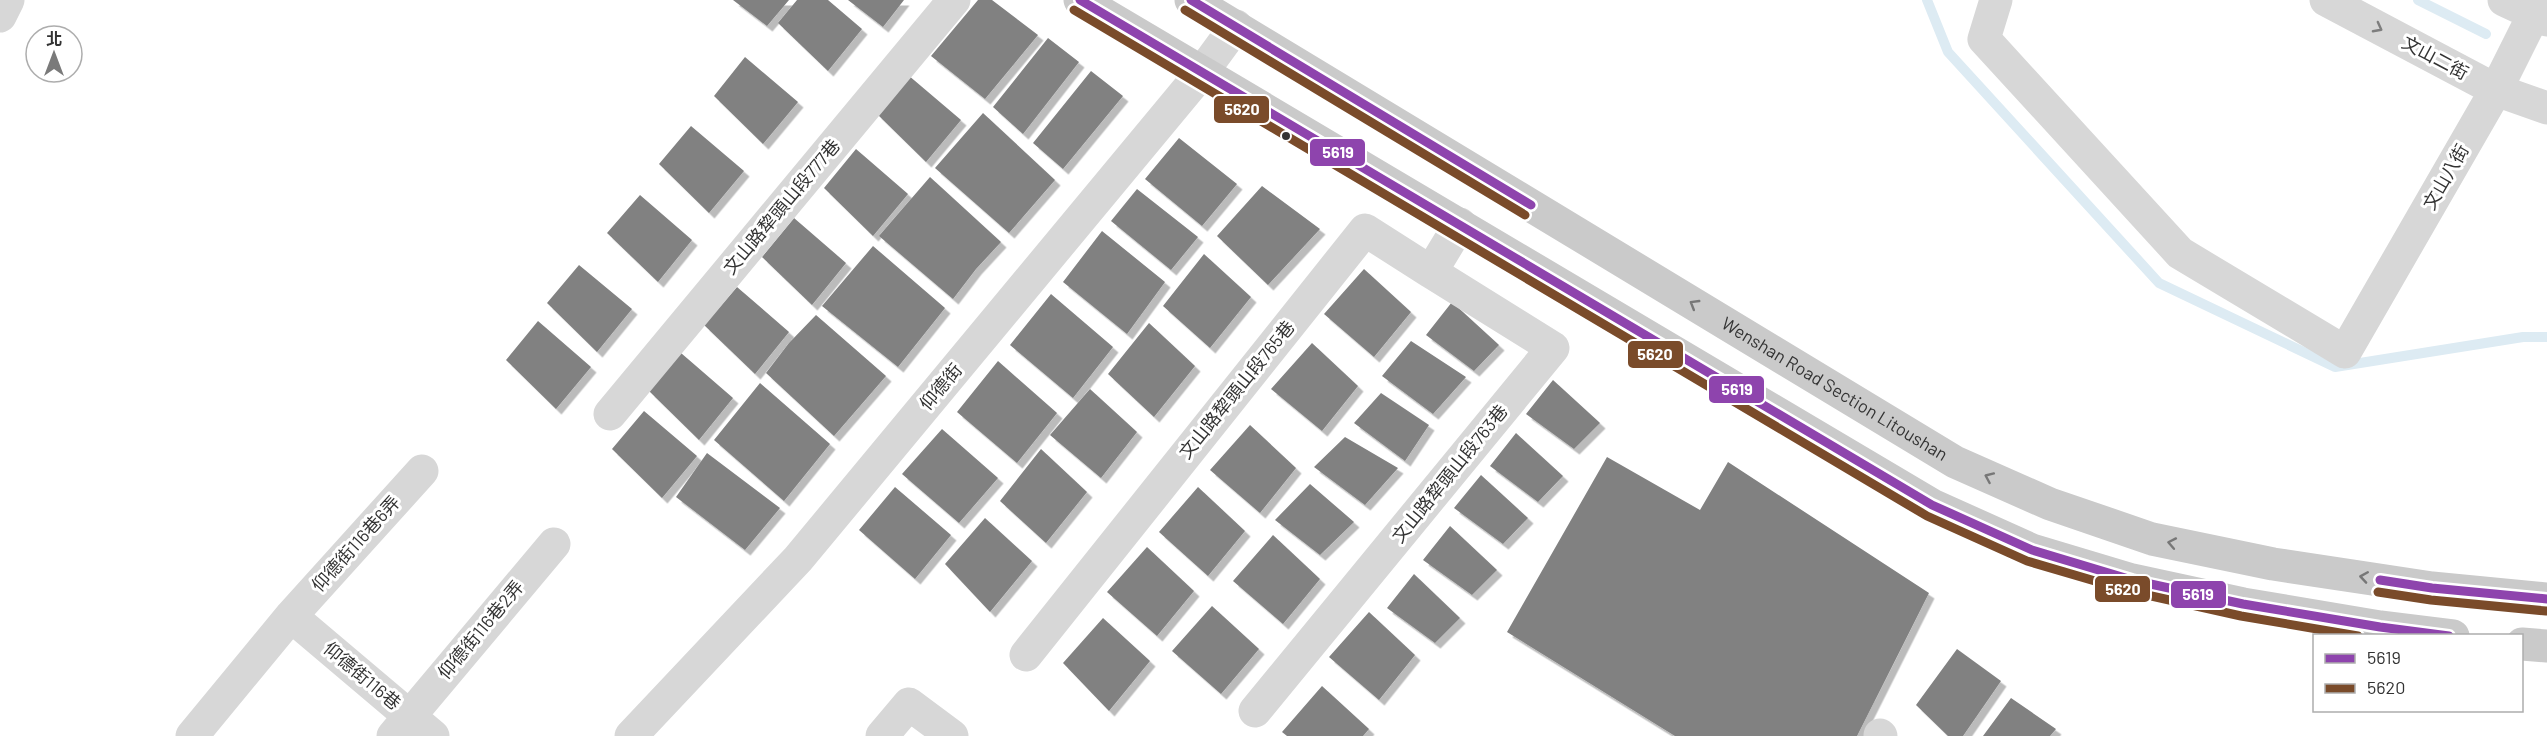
<svg xmlns="http://www.w3.org/2000/svg" width="2547" height="736" viewBox="0 0 2547 736" font-family="Barlow,'Noto Sans TC',sans-serif">
<style>
.lines{fill:none;stroke-linecap:round;stroke-linejoin:round}
.stream{stroke:#ddebf3;stroke-width:10}
.building{fill:#818181;filter:url(#shadow)}
.minor{stroke:#d7d7d7;stroke-width:33}
.major{stroke:#cacaca;stroke-width:33}
.bus-1-casing{stroke:#fff;stroke-width:14}
.bus-2-casing{stroke:#fff;stroke-width:14}
.bus-1{stroke:#8e44ad;stroke-width:9}
.bus-2{stroke:#7a4b2a;stroke-width:9}
.oneway{stroke:#7d7d7d}
.oneway2{stroke:#777}
.bus-dot{fill:#333;stroke:#fff;stroke-width:2}
.labels{text-anchor:middle;stroke-width:6;stroke-linejoin:round;paint-order:stroke}
.street-label{font-size:18px;fill:#333;stroke:#fff}
.line-badge{stroke:#fff;stroke-width:2}
.badge-label{font-size:16px;text-anchor:middle;font-weight:bold;fill:#fff}
</style>
<defs>
<filter id="shadow"><feDropShadow dx="5.5" dy="5.5" stdDeviation="0" flood-color="#0004"/></filter>
</defs>
<rect width="100%" height="100%" fill="#fff"/>
<g class="lines">
<path class="stream" d="M1927,0L1948,52L2159,283L2335,367L2523,337H2547
M2418,0L2486,34"/>
</g>
<path class="building" d="M733,0H789L767,26Z
M797,0H828L862,29L828,71L778,23Z
M848,0H904L883,27Z
M978,0H992L1038,35L985,99L931,56Z
M1048,38L1079,62L1023,134L993,107Z
M745,57L798,102L763,144L714,96Z
M1091,71L1123,96L1063,169L1033,143Z
M908,75L961,120L926,162L876,113Z
M983,113L1055,180L1009,233L935,168Z
M691,126L744,171L709,213L659,164Z
M1179,138L1237,184L1202,226L1145,179Z
M856,149L908,194L873,236L824,188Z
M930,177L1001,242L976,269L953,299L879,236Z
M1262,186L1320,229L1268,285L1217,236Z
M1137,189L1198,237L1171,270L1111,221Z
M640,195L692,240L658,282L607,233Z
M794,218L846,263L812,305L762,257Z
M1102,231L1165,282L1127,334L1063,282Z
M873,246L945,308L898,367L822,306Z
M1204,254L1251,297L1210,348L1163,306Z
M579,265L632,309L597,352L547,303Z
M1364,269L1411,312L1374,357L1324,314Z
M737,287L789,332L755,374L704,325Z
M1051,294L1113,347L1073,398L1010,345Z
M1452,302L1499,345L1474,371L1426,335Z
M816,315L886,376L834,436L766,373L789,343Z
M538,321L591,367L556,409L506,360Z
M1149,323L1195,366L1154,417L1108,374Z
M1411,341L1466,377L1433,414L1382,376Z
M1312,343L1358,386L1322,431L1271,389Z
M681,353L733,398L699,440L649,391Z
M998,361L1057,413L1017,463L957,412Z
M1553,380L1600,423L1574,449L1526,414Z
M760,383L830,444L784,501L714,440Z
M1090,389L1137,432L1101,478L1050,435Z
M1381,393L1429,425L1405,461L1354,423Z
M644,411L697,456L662,498L612,449Z
M1250,425L1296,468L1260,513L1210,470Z
M942,429L998,478L959,523L902,474Z
M1516,433L1563,476L1538,502L1490,466Z
M1345,437L1398,468L1365,505L1314,467Z
M1041,449L1087,492L1046,543L1000,501Z
M707,453L780,508L745,550L676,497Z
M1607,457L1700,510L1728,462L1929,593L1857,736H1675L1507,632Z
M1481,475L1528,518L1503,544L1454,508Z
M1310,484L1354,522L1320,555L1275,520Z
M895,487L951,535L915,579L859,530Z
M1198,487L1245,531L1208,576L1159,532Z
M985,518L1032,561L990,612L945,564Z
M1450,526L1497,570L1472,595L1423,560Z
M1273,535L1320,579L1283,624L1233,581Z
M1147,547L1194,591L1157,636L1107,592Z
M1414,574L1460,618L1435,643L1387,608Z
M1212,606L1259,649L1221,694L1172,651Z
M1369,612L1415,655L1379,700L1329,657Z
M1103,618L1150,661L1109,711L1063,663Z
M1957,649L2001,681L1963,736H1948L1916,705Z
M1322,686L1369,729L1363,736H1287L1282,732Z
M2011,698L2056,729L2050,736H1983Z"/>
<g class="lines">
<path class="minor" d="M1996,0L1984,39L2180,253L2345,352L2496,90L2541,0
M2326,0L2496,90L2547,108
M2504,0L2547,20
M0,16L8,0
M610,414L954,0
M291,616L433,736
M1026,655L1365,230L1431,272L1460,224
M1255,711L1553,348L1431,272
M1880,735L1881,736
M192,736L291,616L422,471
M393,736L554,544
M631,736L798,559L1203,71L1236,26
M882,736L909,704L952,736"/>
<g class="major">
<path d="M1080,0L1932,505L2032,550L2132,580L2243,604L2380,627L2453,636"/>
<path id="s1" d="M1191,0L1955,462L2050,504L2152,539L2273,564L2432,588L2547,599"/>
<path d="M2522,644L2547,646"/>
</g>
<g class="bus-1-casing">
<path id="bus-1" d="M1080,0L1932,505L2032,550L2132,580L2243,604L2380,627L2449,636
M1191,0L1531,205
M2380,580L2432,588L2547,599"/>
</g>
<g class="bus-2-casing">
<path id="bus-2" d="M1074,10L1927,516L2027,561L2129,591L2241,616L2358,636
M1185,10L1525,215
M2378,592L2431,600L2546,611"/>
</g>
<use href="#bus-1" class="bus-1"/>
<use href="#bus-2" class="bus-2"/>
</g>
<defs><path id="oneway-chevron" d="M-2-3.5L2.5 0L-2 3.5" fill="none" stroke-width="1.6" stroke-linecap="round" stroke-linejoin="round" transform="scale(1.5)"/></defs>
<use class="oneway" href="#oneway-chevron" transform="translate(2378 28) rotate(28)"/>
<g class="oneway2">
<use href="#oneway-chevron" transform="translate(1694 304) rotate(-149)"/>
<use href="#oneway-chevron" transform="translate(1989 477) rotate(-156)"/>
<use href="#oneway-chevron" transform="translate(2172 543) rotate(-169)"/>
<use href="#oneway-chevron" transform="translate(2364 577) rotate(-171)"/>
</g>
<circle class="bus-dot" cx="1286" cy="136" r="5"/>
<g class="labels">
<g class="street-label">
<text transform="translate(2435 58) rotate(28)" y="6">文山二街</text>
<text transform="translate(2446 177) rotate(-60)" y="6">文山八街</text>
<text transform="translate(782 207) rotate(-50)" y="6">文山路犂頭山段777巷</text>
<text transform="translate(941 387) rotate(-50)" y="6">仰德街</text>
<text dy="6" stroke="none"><textPath href="#s1" startOffset="752">Wenshan Road Section Litoushan</textPath></text>
<text transform="translate(1237 390) rotate(-51)" y="6">文山路犂頭山段765巷</text>
<text transform="translate(1450 474) rotate(-51)" y="6">文山路犂頭山段763巷</text>
<text transform="translate(356 544) rotate(-48)" y="6">仰德街116巷6弄</text>
<text transform="translate(481 630) rotate(-50)" y="6">仰德街116巷2弄</text>
<text transform="translate(362 676) rotate(40)" y="6">仰德街116巷</text>
</g>
</g>
<g class="line-badge">
<rect x="1213" y="95" width="57" height="29" rx="6" fill="#7a4b2a"/>
<rect x="1309" y="138" width="57" height="29" rx="6" fill="#8e44ad"/>
<rect x="1627" y="340" width="57" height="29" rx="6" fill="#7a4b2a"/>
<rect x="1708" y="375" width="57" height="29" rx="6" fill="#8e44ad"/>
<rect x="2094" y="575" width="57" height="28" rx="6" fill="#7a4b2a"/>
<rect x="2170" y="580" width="57" height="29" rx="6" fill="#8e44ad"/>
</g>
<g class="badge-label">
<text x="1242" y="115">5620</text>
<text x="1338" y="158">5619</text>
<text x="1655" y="360">5620</text>
<text x="1737" y="395">5619</text>
<text x="2123" y="595">5620</text>
<text x="2198" y="600">5619</text>
</g>
<rect x="2313" y="634" width="210" height="78" fill="#ffffff" stroke="#adadad" stroke-width="1.5"/>
<rect x="2325" y="654" width="30" height="9" fill="#8e44ad" stroke="#adadad" stroke-width="1.5"/>
<text x="2367" y="664" font-size="18" fill="#333333">5619</text>
<rect x="2325" y="684" width="30" height="9" fill="#7a4b2a" stroke="#adadad" stroke-width="1.5"/>
<text x="2367" y="694" font-size="18" fill="#333333">5620</text>
<g transform="translate(54 54)"><circle r="28" fill="#ffffff" stroke="#adadad" stroke-width="1.5"/>
<path d="M0-4.5L10 22L0 15L-10 22Z" fill="#7a7a7a"/>
<text y="-9" font-size="16" font-weight="bold" text-anchor="middle" fill="#333333">北</text>
</g>
</svg>
